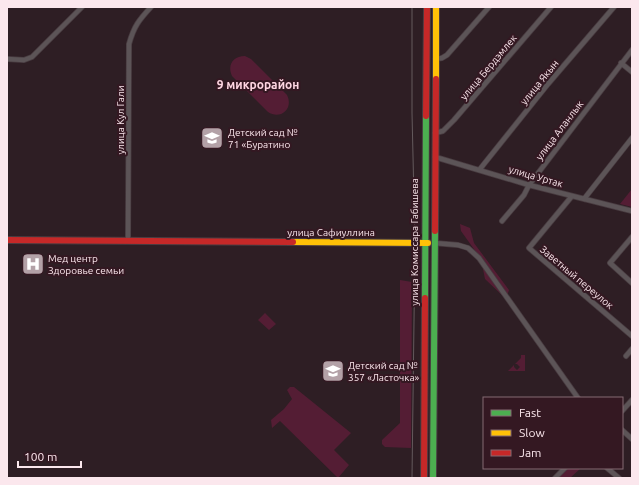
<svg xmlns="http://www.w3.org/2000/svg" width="639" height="485" viewBox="0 0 639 485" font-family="Ubuntu,sans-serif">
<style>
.green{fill:#541d34}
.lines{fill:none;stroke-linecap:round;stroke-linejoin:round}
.street-casing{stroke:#493c41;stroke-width:6}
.fast-casing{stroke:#493c41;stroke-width:8}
.slow-casing{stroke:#493c41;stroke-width:8}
.jam-casing{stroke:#493c41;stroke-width:8}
.street{stroke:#5c5457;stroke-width:4.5}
.fast{stroke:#4caf50;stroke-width:6}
.slow{stroke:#ffc107;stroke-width:6}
.jam{stroke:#c62828;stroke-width:6}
.tram{stroke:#645a5d;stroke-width:1}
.labels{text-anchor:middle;stroke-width:4;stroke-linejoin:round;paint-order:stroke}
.street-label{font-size:10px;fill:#fbe7ed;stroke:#341822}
.poi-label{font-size:10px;fill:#fbe7ed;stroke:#341822;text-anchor:start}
.quarter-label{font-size:12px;font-weight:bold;fill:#ffd6e2;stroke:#341822}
</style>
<rect width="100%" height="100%" fill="#2e1e24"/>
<path class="green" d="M245,56L251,59L287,95C294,109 280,120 268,112L232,76C227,65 233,56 245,56Z
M632,189V207L620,204Z
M460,224L470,228L474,243L509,290L506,299L485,279L481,259L461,231Z
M400,280L412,282L411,448L385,447L382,444V440L400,423Z
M265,313L276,324L269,330L258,320Z
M521,355H525V371H508L514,365V367L517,370L520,367L517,364H515L521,358Z
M290,387H294L351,433L334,450L349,465L338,478L280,421L272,428L271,420L284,409L292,399L287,390Z
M568,468H581L570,478H558Z"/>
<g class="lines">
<g class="street-casing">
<path id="street" d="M7,59L24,60L32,57L82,7
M435,59L442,58L447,55L489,7
M621,63L632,72
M435,133L443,131L454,120L551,7
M435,157L529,185L632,211
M480,169L548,84L614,7
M572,196L529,248L632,336
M584,199L632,138
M502,221L524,195L529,185L632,50
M632,237L610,263L632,283
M128,241L129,44C134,26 139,20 151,7
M434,243L458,245L468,248L479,258L578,398
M626,356L632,349
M622,411L632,400
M622,430L632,439
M607,468L619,478
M555,478L565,468"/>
</g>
<g class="fast-casing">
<path id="fast" d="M425,298L426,116
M433,478L435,231"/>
</g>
<g class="slow-casing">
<path id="slow" d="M436,79V7
M293,242L428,243"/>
</g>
<g class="jam-casing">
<path id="jam" d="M426,116L427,7
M435,231L436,79
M7,240L293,242
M424,478L425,298"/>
</g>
<use href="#street" class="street"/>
<use href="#fast" class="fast"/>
<use href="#slow" class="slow"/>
<use href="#jam" class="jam"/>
<path class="tram" d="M412,478L415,243L412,113V7"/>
</g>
<defs>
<g id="school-square" transform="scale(1.15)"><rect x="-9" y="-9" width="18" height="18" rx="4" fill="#b3a1a7" stroke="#341822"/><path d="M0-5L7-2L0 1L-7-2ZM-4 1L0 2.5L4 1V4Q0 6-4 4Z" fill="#fff"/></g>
<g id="hospital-square" transform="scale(1.15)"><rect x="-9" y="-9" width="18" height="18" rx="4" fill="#b3a1a7" stroke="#341822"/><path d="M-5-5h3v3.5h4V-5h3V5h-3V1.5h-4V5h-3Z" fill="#fff"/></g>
</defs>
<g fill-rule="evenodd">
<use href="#school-square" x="212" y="138"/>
<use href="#hospital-square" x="33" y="264"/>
<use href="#school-square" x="333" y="371"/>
</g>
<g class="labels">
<g class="street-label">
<text transform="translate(488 67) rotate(-50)" y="4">улица Бердэмлек</text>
<text transform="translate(539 82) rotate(-51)" y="4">улица Якын</text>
<text transform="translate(120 120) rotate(-90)" y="4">улица Кул Гали</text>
<text transform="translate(559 130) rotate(-53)" y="4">улица Аланлык</text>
<text transform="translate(536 176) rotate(16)" y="4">улица Уртак</text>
<text x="331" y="236">улица Сафиуллина</text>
<text transform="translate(414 242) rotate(-90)" y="4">улица Комиссара Габишева</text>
<text transform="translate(577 277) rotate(40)" y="4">Заветный переулок</text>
</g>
<g class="poi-label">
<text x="228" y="136">Детский сад №<tspan x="228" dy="12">71 «Буратино</tspan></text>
<text x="48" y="262">Мед центр<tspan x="48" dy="12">Здоровье семьи</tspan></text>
<text x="348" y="369">Детский сад №<tspan x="348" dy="12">357 «Ласточка»</tspan></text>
</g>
<g class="quarter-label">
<text x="258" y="89">9 микрорайон</text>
</g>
</g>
<rect width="639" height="485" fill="none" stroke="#fbe7ed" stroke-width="16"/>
<rect x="483" y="397" width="140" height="72" fill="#341822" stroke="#846b73"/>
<rect x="491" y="410" width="20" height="6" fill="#4caf50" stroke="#846b73"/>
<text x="519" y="417" font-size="12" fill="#fbe7ed">Fast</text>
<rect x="491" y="430" width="20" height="6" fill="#ffc107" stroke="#846b73"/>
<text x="519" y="437" font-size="12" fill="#fbe7ed">Slow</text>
<rect x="491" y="450" width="20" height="6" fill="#c62828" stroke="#846b73"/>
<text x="519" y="457" font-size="12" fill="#fbe7ed">Jam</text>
<path d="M18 461v6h63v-6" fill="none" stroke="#fbe7ed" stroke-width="2"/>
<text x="24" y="461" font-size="12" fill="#fbe7ed" stroke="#341822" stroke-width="3" paint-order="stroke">100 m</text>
</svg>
